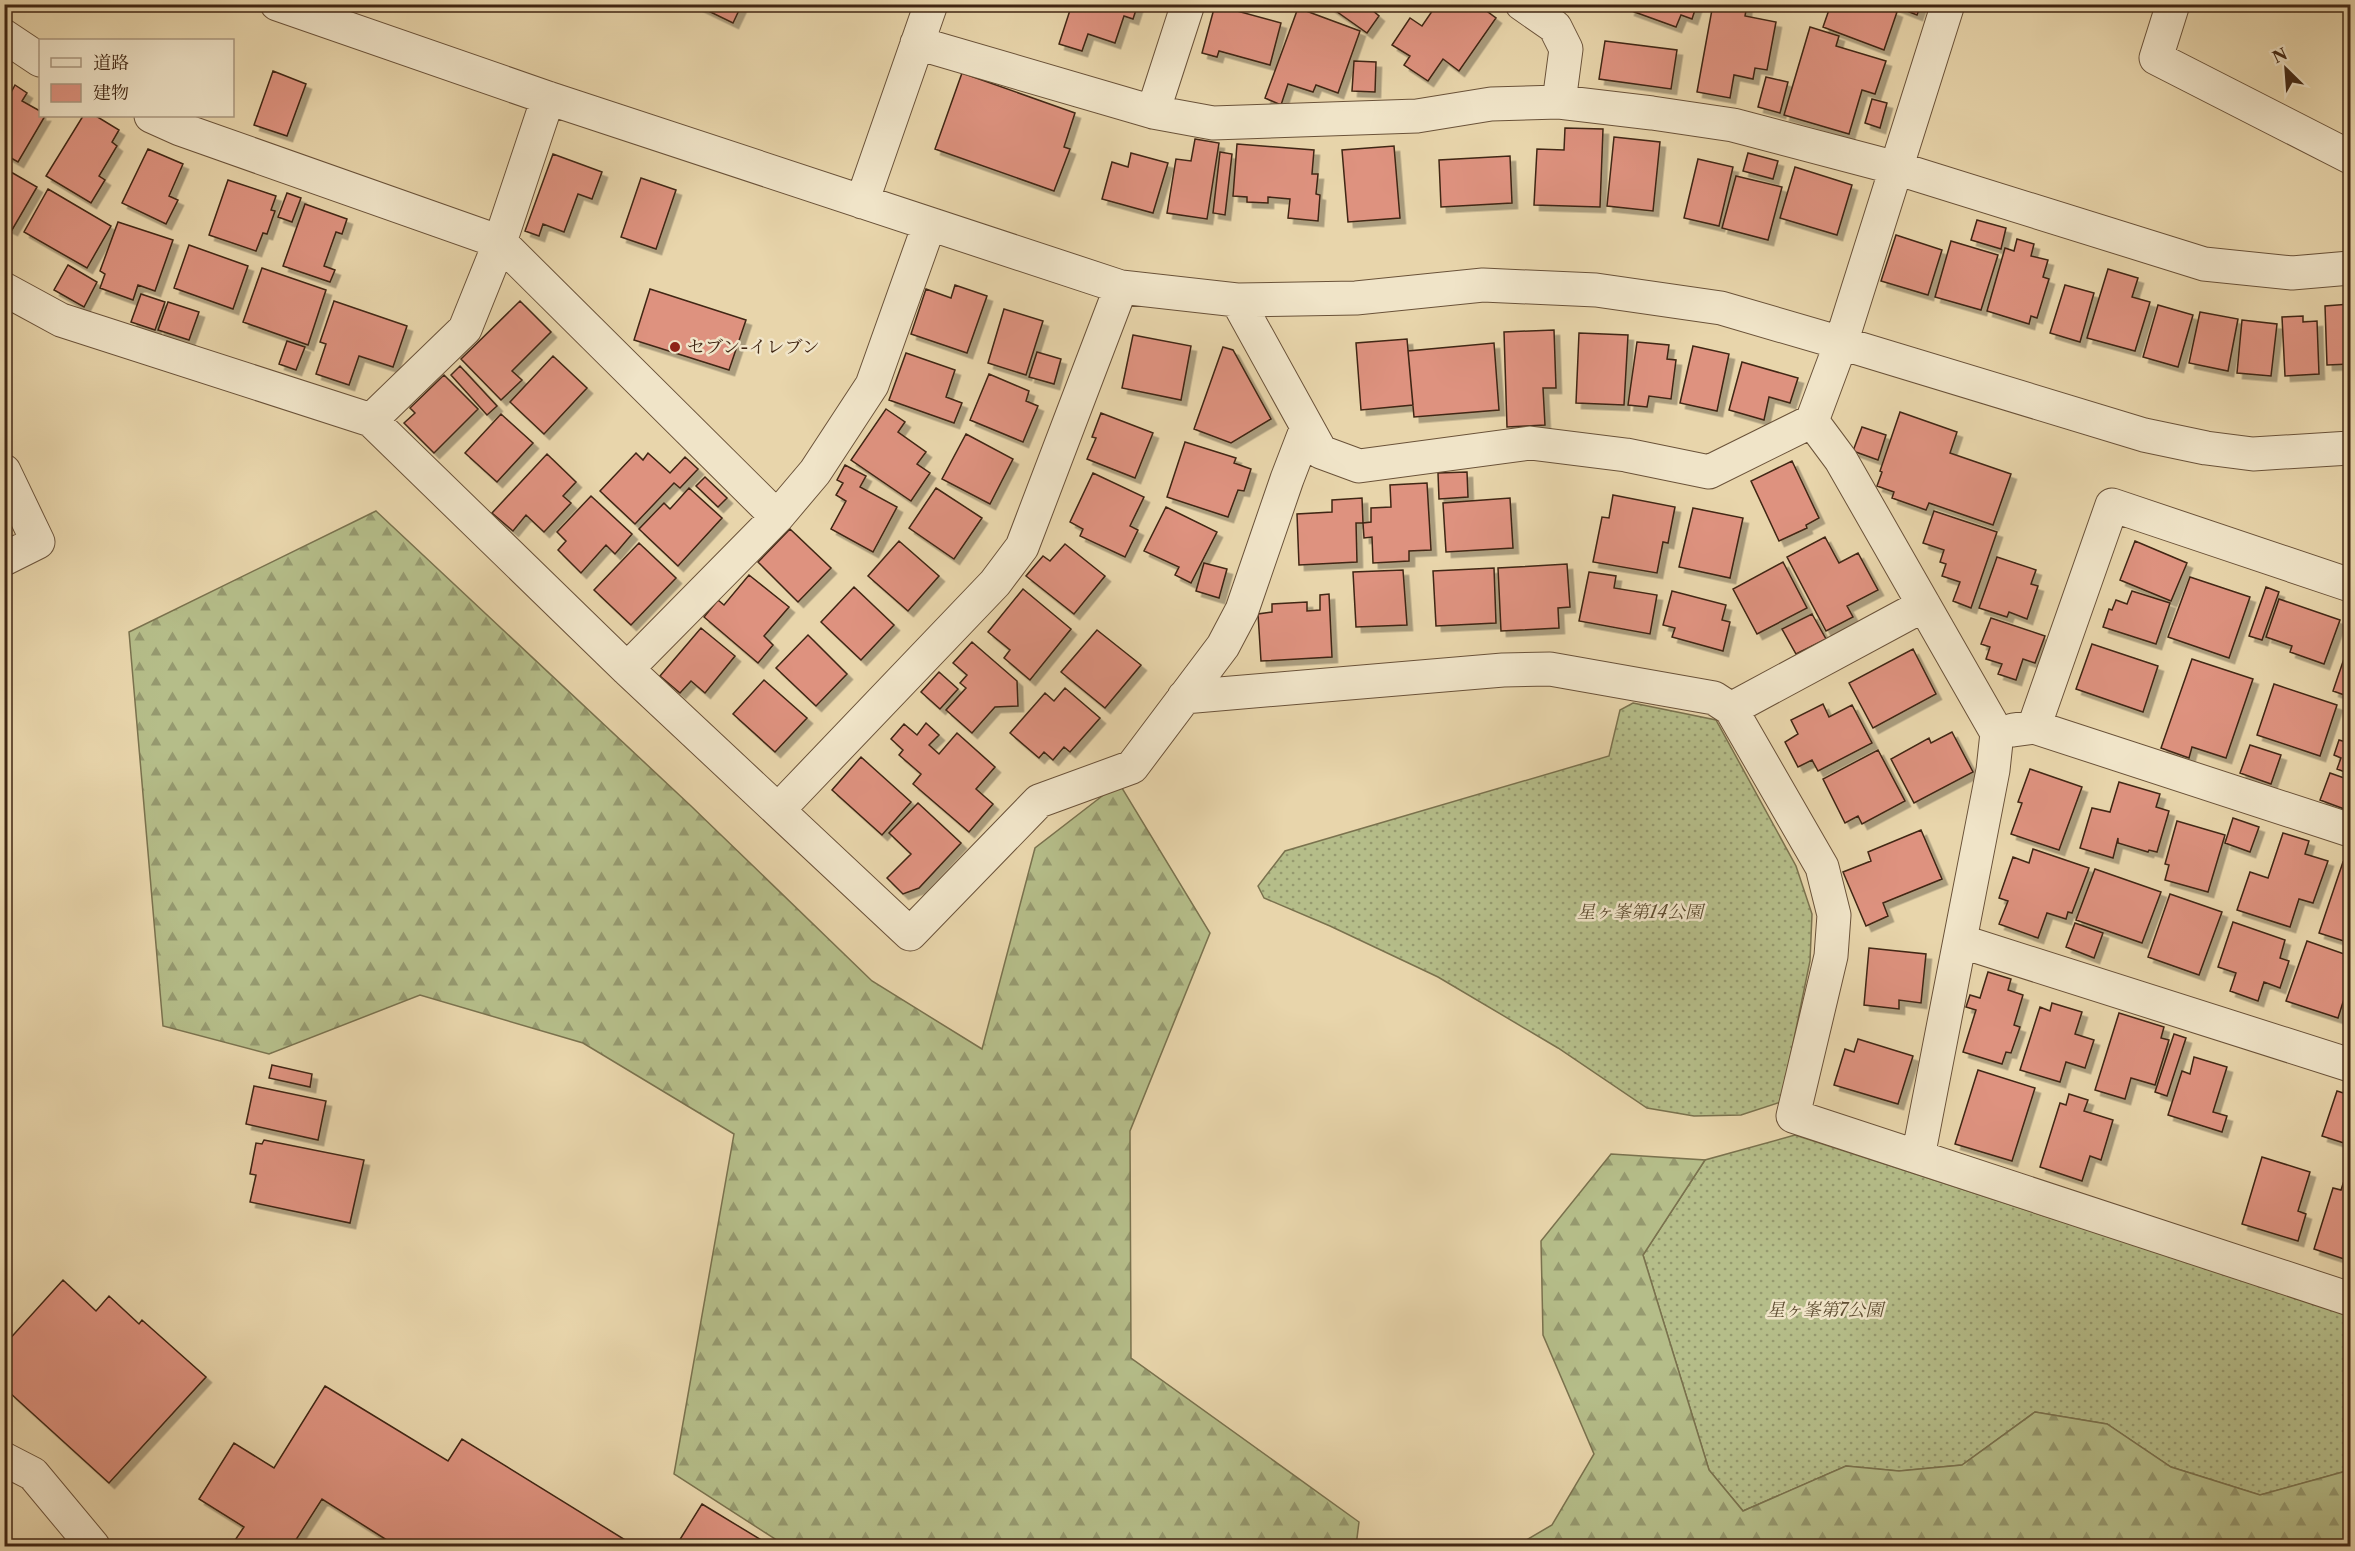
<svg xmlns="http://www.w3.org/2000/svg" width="2355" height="1551" viewBox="0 0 2355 1551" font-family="'Libre Caslon Text','Noto Serif JP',serif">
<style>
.grass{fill:url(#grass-dots);stroke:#7a724e;stroke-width:1.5}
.forest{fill:url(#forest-firs);stroke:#7a724e;stroke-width:1.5}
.building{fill:#de927f;stroke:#402613;stroke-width:1.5;filter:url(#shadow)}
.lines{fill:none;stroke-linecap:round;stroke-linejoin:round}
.minor-casing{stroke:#6a5239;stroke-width:35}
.minor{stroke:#f0e4c8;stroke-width:33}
.poi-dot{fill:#8f2418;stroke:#f0e4c8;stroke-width:2}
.labels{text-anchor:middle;stroke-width:5;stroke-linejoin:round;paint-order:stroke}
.poi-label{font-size:18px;fill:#402613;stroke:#f0e4c8;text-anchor:start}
.park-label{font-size:18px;font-style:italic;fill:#5d4c30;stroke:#f0e4c8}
</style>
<defs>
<pattern id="grass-dots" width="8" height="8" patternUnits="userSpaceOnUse" patternTransform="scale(1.5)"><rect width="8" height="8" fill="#b5bd89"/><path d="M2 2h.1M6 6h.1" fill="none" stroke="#95996f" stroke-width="1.8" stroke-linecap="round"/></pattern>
<pattern id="forest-firs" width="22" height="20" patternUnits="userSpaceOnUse" patternTransform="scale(1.5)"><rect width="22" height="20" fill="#b5bd89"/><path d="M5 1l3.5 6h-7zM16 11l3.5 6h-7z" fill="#95996f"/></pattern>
<filter id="shadow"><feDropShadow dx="5.5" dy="5.5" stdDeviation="0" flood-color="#0004"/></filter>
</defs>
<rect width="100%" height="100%" fill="#e8d5ab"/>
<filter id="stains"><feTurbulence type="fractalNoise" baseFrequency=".00333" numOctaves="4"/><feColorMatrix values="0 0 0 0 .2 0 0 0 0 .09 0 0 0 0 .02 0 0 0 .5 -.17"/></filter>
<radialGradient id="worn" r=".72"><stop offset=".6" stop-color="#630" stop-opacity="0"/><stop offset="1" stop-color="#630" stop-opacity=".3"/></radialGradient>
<path class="grass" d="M1633,703L1716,720L1796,866L1812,914L1810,961L1781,1102L1741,1115L1694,1116L1647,1108L1558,1048L1438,977L1330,926L1264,898L1258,886L1285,851L1609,756L1620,710Z
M1795,1135L2350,1315V1470L2260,1495L2171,1467L2107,1424L2035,1412L1962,1465L1899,1471L1846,1466L1743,1511L1709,1470L1643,1255L1705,1160Z"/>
<path class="forest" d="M376,511L691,806L872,981L982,1049L1035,848L1119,783L1210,933L1130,1131L1131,1358L1359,1522L1356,1546L965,1545L954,1546H786L674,1474L734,1134L583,1043L420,995L269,1054L163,1026L129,632Z
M1611,1154L1705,1160L1643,1255L1709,1470L1743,1511L1846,1466L1899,1471L1962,1465L2035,1412L2107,1424L2171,1467L2260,1495L2350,1470V1546H1516L1552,1525L1594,1454L1543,1335L1541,1241Z"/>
<path class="building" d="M694,4H742L733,23Z
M1072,4H1138L1133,19L1124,16L1115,43L1088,34L1082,51L1059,44Z
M1326,4H1365L1379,16L1367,33Z
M1437,4H1477L1496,18L1459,71L1443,59L1428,81L1404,65L1410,56L1392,45L1410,18L1422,26Z
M1631,4H1697L1692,19L1681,15L1676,27L1629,10Z
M1713,4L1747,5L1745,16L1776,22L1767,70L1755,68L1753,79L1734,75L1730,98L1697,92Z
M1831,4H1877L1897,12L1884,50L1823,27Z
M1889,4H1921L1917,15Z
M1215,5L1281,23L1270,65L1219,51L1217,57L1202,53Z
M1298,8L1360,31L1338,93L1316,85L1313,92L1288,84L1281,105L1265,98Z
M1810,27L1839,36L1836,46L1886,61L1875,94L1862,90L1849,134L1784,115Z
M1605,41L1677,50L1671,89L1599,79Z
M1354,61L1376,62L1375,92L1352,91Z
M273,71L306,84L287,136L254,125Z
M962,73L1075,113L1064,147L1070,149L1054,191L935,149Z
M1766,77L1788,82L1780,113L1758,107Z
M15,85L27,93L22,101L40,111V116H45L18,162L4,154V94L9,96Z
M1872,99L1887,103L1880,128L1865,123Z
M83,116H96L119,130L112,142L117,146L99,176L105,180L91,203L46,176Z
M1565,128L1603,129L1600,207L1534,205L1537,149L1564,150Z
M1614,137L1660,142L1653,211L1607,206Z
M1195,139L1219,143L1207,219L1167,213L1176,159L1191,161Z
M1237,144L1314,150L1312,174H1318L1316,194L1320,195L1318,221L1288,218L1290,199L1268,197V203L1247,202V197L1233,196Z
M1394,146L1400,218L1348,222L1342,150Z
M148,149L183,164L169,196L178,200L166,224L122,203Z
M1220,152L1232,154L1225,215L1213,213Z
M1131,153L1168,163L1153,213L1102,199L1112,162L1128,167Z
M1748,153L1778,161L1773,179L1743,171Z
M553,154L602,172L592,199L578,194L564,232L543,224L539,236L525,231Z
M1510,156L1512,203L1441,207L1439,160Z
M1698,159L1733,167L1719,226L1684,218Z
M1795,167L1852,185L1837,235L1780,218Z
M4,168L37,187L12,230L4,226Z
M1736,176L1782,187L1768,240L1722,228Z
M641,178L676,190L656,249L621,237Z
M228,180L276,196L271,210L275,211L267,234L263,233L256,251L209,235Z
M48,189L111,226L87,268L24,232Z
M287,193L301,198L292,222L278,217Z
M305,204L347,219L342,234L336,232L324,266L335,270L330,282L283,266Z
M1977,220L2006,228L2001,249L1971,240Z
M118,222L173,240L155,291L138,285L133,300L100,288L105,274L100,271Z
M1896,235L1942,250L1928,295L1881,281Z
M2017,239L2034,244L2031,256L2048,260L2043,277L2049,279L2037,318L2031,316L2029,324L1987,311L2005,248L2014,251Z
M1951,241L1998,255L1981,310L1935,297Z
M189,245L248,266L233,309L174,288Z
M68,265L97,282L84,307L54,290Z
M262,268L326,290L308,345L243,322Z
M2108,269L2138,278L2132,297L2150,302L2135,351L2087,338Z
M955,285L987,296L967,353L911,334L926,289L951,298Z
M2065,285L2094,293L2080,342L2050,333Z
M650,289L746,320L729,370L634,340Z
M141,294L165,302L155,330L131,322Z
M334,301L407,326L393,367L359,356L349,385L316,374L326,344L320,342Z
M520,301L551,332L512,371L522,380L501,400L461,359Z
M168,302L199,312L189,340L158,330Z
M2350,304V364L2327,365L2325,306Z
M2158,305L2193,315L2178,367L2143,357Z
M1004,309L1043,321L1026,375L988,363Z
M2200,312L2238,319L2228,371L2189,363Z
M2303,316V322L2317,321L2319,374L2285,376L2282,317Z
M2242,320L2277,324L2271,376L2237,373Z
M1554,330L1556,388H1543L1545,425L1507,427L1504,332Z
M1579,333L1628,335L1624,405L1576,403Z
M1133,335L1191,346L1181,400L1122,388Z
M1407,339L1413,405L1361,410L1356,343Z
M287,341L305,347L296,370L279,364Z
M1637,342L1669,345L1667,359L1676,360L1671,399L1649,396L1647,407L1628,405Z
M1494,343L1499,410L1414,417L1408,351Z
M1693,346L1729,354L1717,411L1680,403Z
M1223,347L1233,350L1271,419L1231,443L1194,429Z
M1037,352L1061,359L1054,384L1029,377Z
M906,353L955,370L946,397L962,403L954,423L889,400Z
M553,356L587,388L544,434L510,402Z
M1742,362L1798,378L1790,403L1769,397L1764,420L1729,410Z
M460,366L497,406L487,415L451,375Z
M989,374L1029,391L1026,401L1038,406L1023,442L970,420Z
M444,375L478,409L434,453L404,423L415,413L410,408Z
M886,409L905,422L898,432L926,452L917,464L930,473L911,501L851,460Z
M1900,412L1957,432L1950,453L2011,474L1993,525L1929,503L1926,510L1892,498L1894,492L1877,486L1882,472L1880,471Z
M1101,413L1153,433L1135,478L1087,459L1096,438L1092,437Z
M501,414L533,443L497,482L465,453Z
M1862,427L1886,435L1878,460L1853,451Z
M966,434L1013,459L990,504L942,479Z
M1185,442L1236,458L1234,463L1251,469L1244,491L1238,490L1228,517L1167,497Z
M636,453L643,460L648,453L670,473L685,457L698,469L680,488L674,483L635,524L600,491Z
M547,454L576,482L563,496L571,503L544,532L526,515L513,531L492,513Z
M1792,461L1819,518L1806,525L1807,528L1779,541L1751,481Z
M845,465L866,476L860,487L897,507L873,552L831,529L846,501L836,495L843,483L837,480Z
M1467,472L1468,497L1439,499L1438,473Z
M1093,473L1144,497L1130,526L1138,530L1125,557L1080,536L1083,529L1070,522Z
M705,477L727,498L718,507L696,486Z
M1427,483L1431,550L1409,551V561L1373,563L1372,537L1364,538L1363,523L1371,522V508L1391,507L1390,485Z
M689,488L722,518L678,566L639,529L664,503L670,509Z
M936,488L982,518L954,559L909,528Z
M1613,495L1675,507L1668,543L1663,542L1657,573L1593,562L1602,517L1609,518Z
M591,496L632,534L615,554L606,545L581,573L558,550L566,541L557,532Z
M1362,498L1363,523H1356L1357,562L1299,565L1297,514L1332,512V500Z
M1510,498L1513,548L1446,552L1443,503Z
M1166,507L1217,532L1191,583L1175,575L1179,567L1144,551Z
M1693,508L1743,518L1730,578L1679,567Z
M1934,511L1997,532L1971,608L1953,601L1960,582L1942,576L1946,564L1940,562L1944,550L1923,543Z
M790,529L831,568L798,602L758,562Z
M1825,537L1839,563L1858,553L1878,590L1847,606L1853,617L1826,631L1787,557Z
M899,541L939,576L908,611L868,576Z
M2135,541L2187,563L2171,601L2120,580Z
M639,543L676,578L631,625L594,590Z
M1065,544L1105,576L1074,614L1026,576L1043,556L1050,561Z
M1997,557L2036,570L2031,584L2038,586L2027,619L2009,612L2007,617L1979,608Z
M1783,562L1807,608L1757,634L1733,589Z
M1204,563L1227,569L1219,598L1196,591Z
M1567,564L1570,607L1558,608L1559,628L1501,631L1498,568Z
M1494,568L1496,623L1436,626L1433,571Z
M1403,570L1407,625L1356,627L1353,572Z
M1589,572L1616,576L1614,588L1657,595L1650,634L1579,621Z
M749,575L789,607L764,636L773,645L758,663L704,617L718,600L724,605Z
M2190,577L2250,597L2229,658L2168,637Z
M854,587L894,625L861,660L821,622Z
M2266,587L2279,592L2262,640L2249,636Z
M1023,589L1071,629L1030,680L1004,658L1010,650L988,632Z
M1672,591L1726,605L1722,620L1730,622L1723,651L1672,637L1675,628L1663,625Z
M2132,591L2170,603L2156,644L2103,627L2109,609L2112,610L2116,600L2127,604Z
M1329,594L1332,657L1261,661L1258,614L1272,612V604L1307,602V611L1320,610V595Z
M2279,599L2340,620L2324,664L2290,652L2292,646L2266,637Z
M1812,614L1826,639L1796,654L1782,629Z
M1991,618L2045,636L2035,663L2023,659L2016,680L1998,674L2002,664L1986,659L1990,647L1981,644Z
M701,628L735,656L705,693L691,681L680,693L660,676Z
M1097,630L1141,665L1105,708L1061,672Z
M808,635L847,674L816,706L776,668Z
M2350,641V697L2333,691Z
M972,642L1017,681L1018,706L995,707L972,733L946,710L966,688L960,683L967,675L953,663Z
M2092,644L2158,666L2143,712L2076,689Z
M1913,649L1936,694L1873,728L1849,683Z
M2192,659L2253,679L2226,758L2192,747L2189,758L2161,748Z
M939,672L958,689L940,709L921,692Z
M764,680L807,718L775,752L733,714Z
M2274,684L2337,705L2320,756L2257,735Z
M1065,688L1100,718L1070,752L1064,747L1053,760L1044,752L1039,758L1010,733L1045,693L1054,701Z
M1823,704L1829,717L1852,705L1872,743L1818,771L1812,760L1798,767L1785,742L1798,734L1791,720Z
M926,723L939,735L929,745L939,754L957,733L995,767L976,789L993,804L969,832L913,784L921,774L899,755L903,750L891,739L904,724L917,735Z
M2350,731V774L2337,769L2341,758L2334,755L2339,740L2346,742Z
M1952,732L1973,772L1914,803L1891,759L1929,738L1931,743Z
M2250,745L2281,755L2271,784L2240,773Z
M1878,750L1905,801L1862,824L1858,816L1845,823L1823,779Z
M861,757L911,802L882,835L832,790Z
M2030,769L2082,787L2059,850L2011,834L2022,803L2018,802Z
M2330,773L2350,780V799L2347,810L2320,800Z
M2119,782L2160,794L2156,807L2169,811L2157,852L2149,850L2148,852L2118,843V838L2113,858L2080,848L2092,808L2110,812Z
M918,803L961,843L919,888L903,894L887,878L911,854L889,833Z
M2233,818L2259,827L2250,852L2225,843Z
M2177,821L2225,835L2208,892L2165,880L2169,865L2165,864Z
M1921,830L1942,879L1883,903L1888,916L1866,926L1843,872L1871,861L1868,852Z
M2283,833L2309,841L2305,854L2328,861L2313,903L2299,899L2290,927L2237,910L2250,872L2268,878Z
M2033,849L2089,868L2072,913L2068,912L2066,919L2047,913L2038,938L1999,924L2008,901L1999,898L2013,857L2029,863Z
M2343,862L2350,864V943L2319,933Z
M2095,869L2161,892L2142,943L2076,920Z
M2170,894L2222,912L2199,975L2148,957Z
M2233,922L2285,940L2280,958L2289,961L2280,988L2264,982L2258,1001L2230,991L2236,973L2218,967Z
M2075,923L2103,933L2094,958L2066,947Z
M2307,941L2350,956V980L2338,1018L2286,1001Z
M1869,948L1926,954L1921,1003L1899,1000V1009L1864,1005Z
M1988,972L2011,979L2008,990L2023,995L2014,1025L2020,1027L2011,1053L2006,1052L2002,1064L1963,1052L1976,1010L1966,1007L1970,995L1980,998Z
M2052,1003L2082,1012L2075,1034L2094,1040L2085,1068L2066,1062L2060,1082L2020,1070L2040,1007L2050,1011Z
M2119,1013L2164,1027L2161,1038L2169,1040L2155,1085L2131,1078L2125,1099L2095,1090Z
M2174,1034L2186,1038L2167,1096L2155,1092Z
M1858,1039L1913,1056L1898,1104L1834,1085L1845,1049L1854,1052Z
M2194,1057L2227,1067L2213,1112L2227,1116L2222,1132L2168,1115L2182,1071L2190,1074Z
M272,1065L312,1074L310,1087L269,1078Z
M1978,1070L2035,1088L2012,1161L1955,1144Z
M254,1086L326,1101L318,1140L246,1124Z
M2337,1091L2350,1095V1145L2322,1136Z
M2069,1094L2088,1100L2084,1111L2113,1120L2101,1160L2090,1156L2082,1181L2040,1167L2060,1103L2066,1105Z
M264,1140L364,1160L350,1223L250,1202L256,1175L250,1174L256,1143L262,1144Z
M2262,1157L2310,1172L2298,1211L2306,1214L2298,1241L2242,1224Z
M2344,1181L2350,1183V1261L2314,1249L2333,1188L2341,1190Z
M63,1280L96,1311L109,1296L139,1324L142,1320L206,1377L109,1483L10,1393L6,1343Z
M325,1386L448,1461L462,1439L635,1546H387L390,1542L322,1499L292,1546H231L244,1527L199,1499L234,1443L274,1468Z
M702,1504L771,1546H688L679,1541Z"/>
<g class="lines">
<g class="minor-casing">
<path id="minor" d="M277,4L548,98L1121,287L1237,300L1356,298L1483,285L1596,290L1721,308L1841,343L2144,435L2206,448L2253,454L2350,448
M1522,4L1555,27L1566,49L1559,102
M2173,4L2156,58L2350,157
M4,36L40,60
M917,43L1153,112L1213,123L1417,116L1491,104L1559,102L1652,113L1733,125L1896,168L2204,264L2292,273L2350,268
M1153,112L1188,4
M151,116L180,129L500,242L777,517
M862,202L931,4
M4,289L61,320L371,420L627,669L910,934L1039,801L1132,767L1223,646L1242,610L1287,479L1307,427
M1237,300L1321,452L1359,466L1530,443L1626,455L1709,472L1812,421L1841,343L1948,4
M371,420L465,329L500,242L548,98
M1812,421L1841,460L1997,733L1993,770L1918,1157
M4,471L38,542L4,559
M627,669L777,517L815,472L872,385L929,225
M1184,697L1503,670L1550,669L1714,698L1731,709L1822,867L1834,915L1831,956L1793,1116L2350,1299
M1731,709L1924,605
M2034,727L2112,505L2350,585
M2013,730L2034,727L2350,830
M778,810L995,583L1022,547L1121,287
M1960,941L2350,1065
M4,1459L33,1474L93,1546"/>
</g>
<use href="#minor" class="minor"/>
</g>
<circle class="poi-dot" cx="675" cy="347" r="6"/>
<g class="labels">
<g class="poi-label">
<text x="687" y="353">セブン-イレブン</text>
</g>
<g class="park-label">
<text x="1640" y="918">星ヶ峯第14公園</text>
<text x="1825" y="1316">星ヶ峯第7公園</text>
</g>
</g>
<rect width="2355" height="1551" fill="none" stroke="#e8d5ab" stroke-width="24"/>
<rect x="6" y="6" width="2343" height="1539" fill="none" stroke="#402613" stroke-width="3"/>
<rect x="12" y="12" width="2331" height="1527" fill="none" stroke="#402613" stroke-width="1.5"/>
<rect x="39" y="39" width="195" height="78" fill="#f0e4c8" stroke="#aa9880" stroke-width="1.5"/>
<rect x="51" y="58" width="30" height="9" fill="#f0e4c8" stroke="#aa9880" stroke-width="1.5"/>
<text x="93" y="69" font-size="18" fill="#402613">道路</text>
<rect x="51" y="84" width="30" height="18" fill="#de927f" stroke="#aa9880" stroke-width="1.5"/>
<text x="93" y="99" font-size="18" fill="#402613">建物</text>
<g transform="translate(2286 69) rotate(335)" stroke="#f0e4c8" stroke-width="4.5" paint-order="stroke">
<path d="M0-4.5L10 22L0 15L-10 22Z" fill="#402613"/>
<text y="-9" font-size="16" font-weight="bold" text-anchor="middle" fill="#402613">N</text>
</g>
<rect width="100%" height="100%" filter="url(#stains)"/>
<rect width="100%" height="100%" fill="url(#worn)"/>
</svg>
